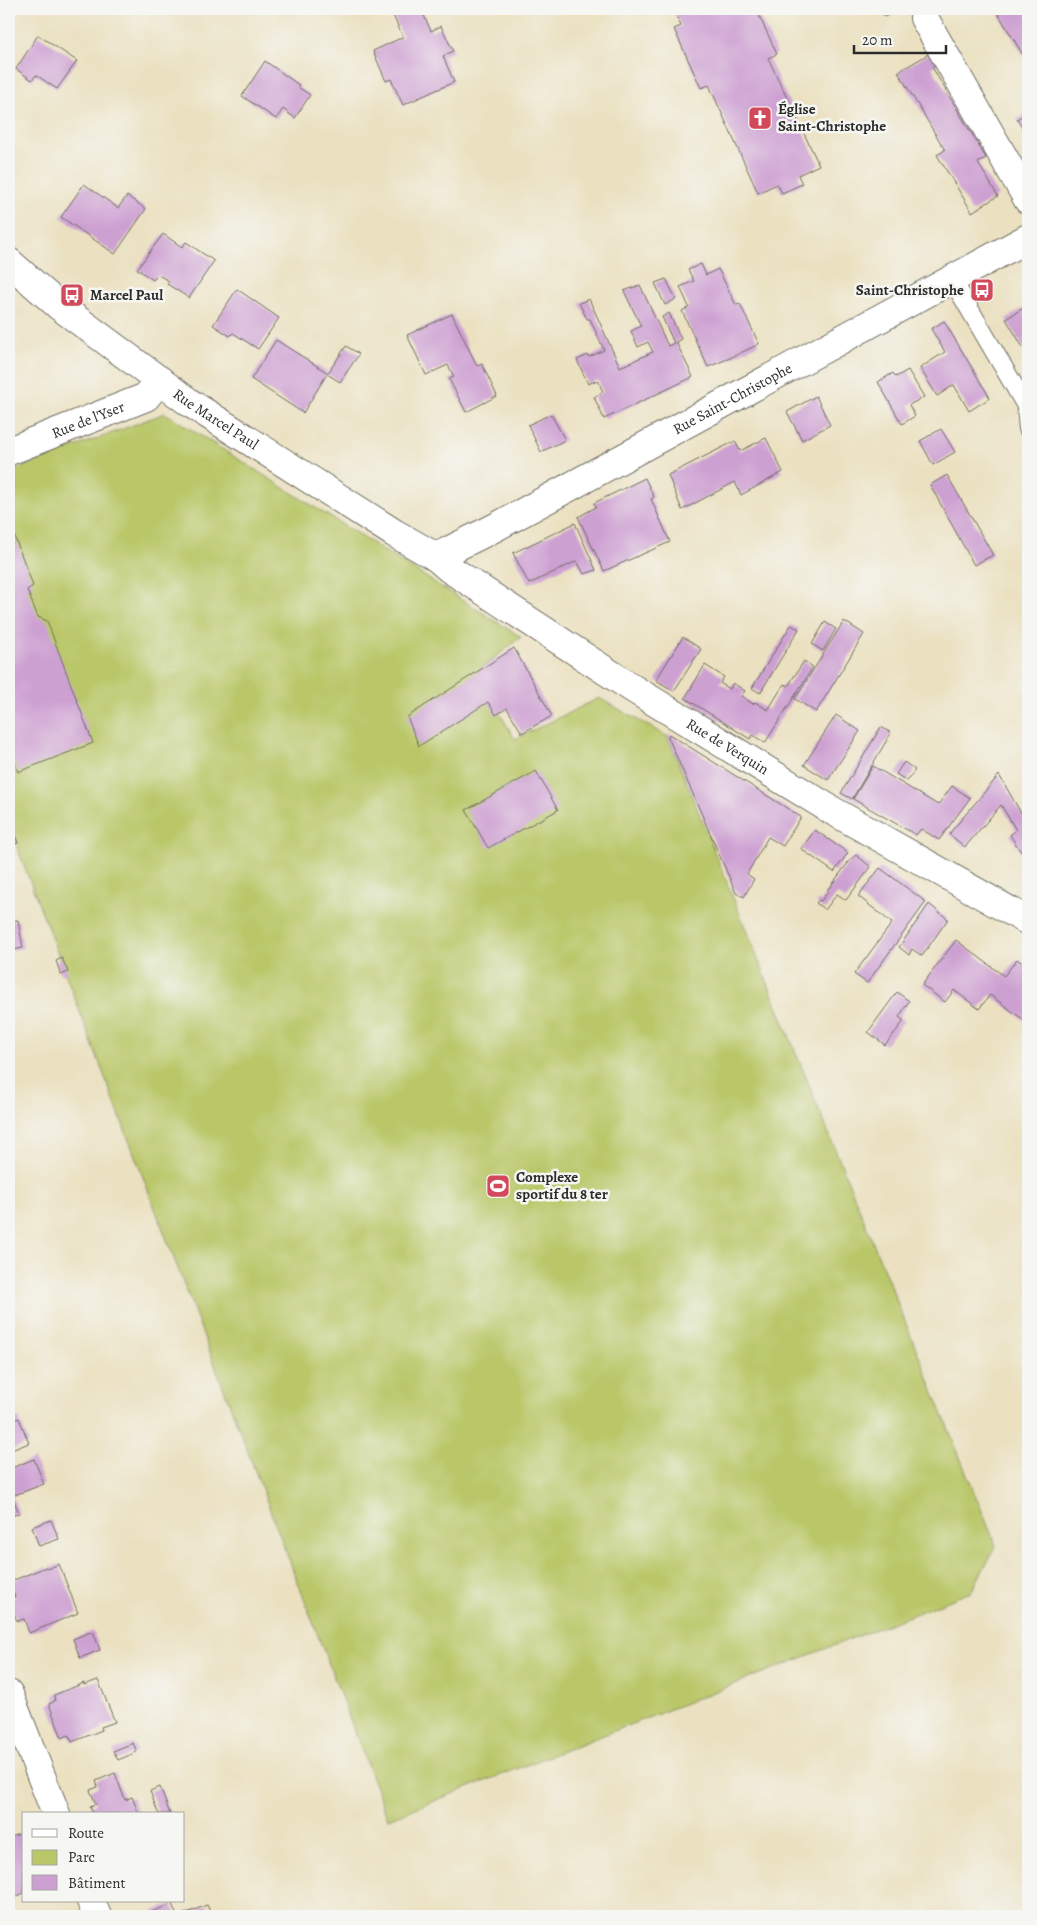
<svg xmlns="http://www.w3.org/2000/svg" width="1037" height="1925" viewBox="0 0 1037 1925" font-family="Alegreya,serif">
<style>
.green{fill:#b9c769;stroke:#72794a}
.building{fill:#cda0d2}
.lines{fill:none;stroke-linecap:round;stroke-linejoin:round}
.lane-casing{stroke:#6e6b60;stroke-width:20}
.street-casing{stroke:#6e6b60;stroke-width:30}
.secondary-casing{stroke:#6e6b60;stroke-width:30}
.lane{stroke:#fff;stroke-width:18}
.street{stroke:#fff;stroke-width:28}
.secondary{stroke:#fff;stroke-width:28}
.labels{text-anchor:middle;stroke-width:5;stroke-linejoin:round;paint-order:stroke}
.poi-label{font-size:15px;font-weight:bold;fill:#2b2b2b;stroke:#f6f6f2;text-anchor:start}
.street-label{font-size:15px;fill:#2b2b2b;stroke:#f6f6f2}
</style>
<rect width="100%" height="100%" fill="#f6f6f2"/>
<filter id="ink" filterUnits="userSpaceOnUse"><feTurbulence type="fractalNoise" baseFrequency=".02" numOctaves="2"/><feDisplacementMap in="SourceGraphic" scale="10" xChannelSelector="R" yChannelSelector="G"/><feConvolveMatrix kernelMatrix="1 2 1 2 8 2 1 2 1" color-interpolation-filters="sRGB"/></filter>
<filter id="wash" filterUnits="userSpaceOnUse"><feTurbulence type="fractalNoise" baseFrequency=".0096" numOctaves="4" result="noise"/><feDisplacementMap in="SourceGraphic" scale="20" xChannelSelector="R" yChannelSelector="G"/><feGaussianBlur stdDeviation="1.12" result="paint"/><feColorMatrix in="noise" values="0 0 0 0 0 0 0 0 0 0 0 0 0 0 0 0 0 1.4 0 .05"/><feComposite in="paint" operator="in"/></filter>
<g filter="url(#wash)">
<rect width="100%" height="100%" fill="#ebe1c1"/>
<path class="green" d="M165,413L521,637L476,673L515,739L599,698L668,737L996,1546L971,1592L388,1819L9,826V472Z"/>
<g id="blocks">
<path class="building" d="M390,9H421L431,31L441,26L453,51L443,56L454,82L403,105L391,79L386,81L373,51L403,37Z
M673,9H756L777,54L768,58L819,165L798,175L802,184L782,193L777,184L758,193L709,85L701,88L674,29L681,26Z
M880,9H899L885,17Z
M1002,9H1028V63L997,12Z
M38,35L77,61L57,89L36,75L32,80L16,69Z
M932,52L939,63L932,67L986,158L978,163L998,196L972,212L937,155L945,150L898,72Z
M265,61L299,85L298,87L310,95L295,118L283,109L276,119L242,96Z
M1028,112V138L1017,119Z
M84,184L118,208L127,196L146,209L115,254L61,217Z
M163,234L182,247L186,242L214,261L189,298L167,284L169,281L158,275L153,280L137,269Z
M701,264L706,275L718,269L736,305L740,304L759,344L730,358L708,367L682,311L689,307L680,287L694,281L688,270Z
M666,279L676,299L665,305L655,283Z
M640,285L668,346L674,343L662,317L669,313L681,339L676,342L693,377L604,419L594,397L603,392L598,380L588,384L577,360L588,355L589,357L604,350L590,319H587L579,303L589,299L620,367L653,352L648,342L638,347L631,331L641,326L624,291Z
M237,289L279,318L258,349L233,333L230,336L213,325Z
M1028,305V346L1024,349L1006,319Z
M452,314L477,366L482,364L497,396L466,412L449,379L454,377L448,365L426,375L407,335Z
M944,321L990,398L969,411L954,385L937,396L920,368L945,352L931,329Z
M276,340L328,373L346,346L359,354L340,382L327,374L303,413L251,379Z
M908,370L924,397L909,405L915,416L902,424L878,382L893,373L896,377Z
M816,396L830,425L802,440L787,412Z
M551,414L565,440L541,452L528,425Z
M941,429L955,452L933,465L920,441Z
M766,438L783,472L741,495L735,482L682,510L668,475L735,441L740,451Z
M947,475L993,555L974,565L930,485Z
M645,478L654,497L651,499L670,542L604,571L578,517L596,507L594,503Z
M575,523L596,570L584,574L577,561L529,584L513,553Z
M11,527L33,586L27,590L38,617L47,621L93,743L18,772L9,747V528Z
M844,621L864,634L816,712L795,699Z
M825,622L836,629L823,651L812,644Z
M791,625L799,629L760,693L752,688Z
M683,637L701,649L674,691L656,680Z
M514,648L552,716L522,733L507,708L496,715L488,702L419,746L407,717Z
M804,661L813,667L765,743L753,735L750,739L685,698L705,665L724,677L720,683L730,689L733,683L745,691L741,696L753,704L755,702L768,710L784,684L788,686Z
M836,715L860,731L828,780L804,765Z
M881,727L891,733L852,799L841,793Z
M669,734L801,817L783,846L768,837L747,874L754,879L744,897L736,893L668,737Z
M904,762L915,770L907,781L896,774Z
M873,766L938,805L952,786L970,798L939,840L921,829L916,835L853,799Z
M536,771L558,810L488,848L466,810Z
M999,775L1028,825V845L1021,852L1010,835L1016,830L1001,805L965,847L949,834Z
M9,820L18,843L9,846Z
M815,830L848,853L834,872L801,849Z
M856,855L871,867L846,900L837,894L825,910L816,903L819,900L821,901L828,891V888L832,886V883L836,881L835,880L848,863H847Z
M880,868L926,902L867,983L854,974L892,923L858,896Z
M929,904L948,919L922,956L912,949L909,955L899,947Z
M18,920L23,948L9,951V921Z
M956,940L1004,976L1017,959L1028,967L1025,971L1028,973V1023L990,995L979,1009L954,990L945,1002L922,985Z
M62,958L68,972L61,975L56,961Z
M897,992L909,1001L899,1017L904,1021L885,1045L868,1032Z
M19,1418L29,1443L9,1451V1422Z
M34,1459L44,1484L12,1496L19,1513L9,1517V1469Z
M51,1520L59,1539L39,1546L32,1527Z
M59,1564L78,1613L29,1633L24,1619L17,1621L9,1600L15,1597L9,1582L46,1567L47,1569Z
M93,1631L100,1650L80,1658L73,1639Z
M98,1680L115,1722L101,1727L102,1730L72,1742L69,1735L62,1738L49,1704L55,1701L54,1695L84,1683V1685Z
M133,1743L137,1752L118,1760L113,1751Z
M115,1773L125,1800L132,1797L139,1814H93L90,1806L96,1804L90,1790L98,1787L96,1781Z
M160,1787L167,1806L170,1814H159L157,1810L150,1791Z
M24,1832V1893L10,1899L9,1894V1838Z
M172,1904L177,1916H141Z
M207,1905L212,1916H179Z"/>
</g>
</g>
<g filter="url(#ink)">
<use href="#blocks" fill-opacity="0" stroke="#6e6b60" stroke-width="1"/>
<g class="lines">
<g class="lane-casing">
<path id="lane" d="M952,279L1026,406L1028,429"/>
</g>
<g class="street-casing">
<g id="street">
<path d="M924,18L1028,200"/>
<path id="s1" d="M9,451L146,397L160,380"/>
<path id="s2" d="M436,557L450,569L632,688L833,811L1028,921"/>
<path d="M9,1694L56,1814"/>
<path d="M91,1901L97,1916"/>
</g>
</g>
<g class="secondary-casing">
<g id="secondary">
<path id="s3" d="M9,262L59,306L190,403L394,533L436,557L494,528L1028,238"/>
</g>
</g>
<use href="#lane" class="lane"/>
<use href="#street" class="street"/>
<use href="#secondary" class="secondary"/>
</g>
</g>
<defs>
<g id="church-square" transform="scale(1.25)"><rect x="-9" y="-9" width="18" height="18" rx="4" fill="#d1495b" stroke="#f6f6f2"/><path d="M-1.2-6h2.4v3.5h3.3v2.4h-3.3V6h-2.4V-.1h-3.3v-2.4h3.3Z" fill="#fff"/></g>
<g id="bus-square" transform="scale(1.25)"><rect x="-9" y="-9" width="18" height="18" rx="4" fill="#d1495b" stroke="#f6f6f2"/><path d="M-5-6H5V4H4V6H2V4H-2V6H-4V4H-5ZM-3.5-4V0h7V-4ZM-3.5 1.2v1.5H-2V1.2ZM2 1.2v1.5H3.5V1.2Z" fill="#fff"/></g>
<g id="stadium-square" transform="scale(1.25)"><rect x="-9" y="-9" width="18" height="18" rx="4" fill="#d1495b" stroke="#f6f6f2"/><path d="M0-5a6.5 5 0 1 0 0 10a6.5 5 0 1 0 0-10ZM-3.5-1.8h7v3.6h-7Z" fill="#fff"/></g>
</defs>
<g fill-rule="evenodd">
<use href="#church-square" x="760" y="118"/>
<use href="#bus-square" x="982" y="290"/>
<use href="#bus-square" x="72" y="295"/>
<use href="#stadium-square" x="498" y="1186"/>
</g>
<g class="labels">
<g class="poi-label">
<text x="778" y="114">Église<tspan x="778" dy="17">Saint-Christophe</tspan></text>
<text x="964" y="295" text-anchor="end">Saint-Christophe</text>
<text x="90" y="300">Marcel Paul</text>
<text x="516" y="1182">Complexe<tspan x="516" dy="17">sportif du 8 ter</tspan></text>
</g>
<g class="street-label">
<text dy="5" stroke="none"><textPath href="#s3" startOffset="856">Rue Saint-Christophe</textPath></text>
<text dy="5" stroke="none"><textPath href="#s3" startOffset="260">Rue Marcel Paul</textPath></text>
<text dy="5" stroke="none"><textPath href="#s1" startOffset="85">Rue de l'Yser</textPath></text>
<text dy="5" stroke="none"><textPath href="#s2" startOffset="348">Rue de Verquin</textPath></text>
</g>
</g>
<rect width="1037" height="1925" fill="none" stroke="#f6f6f2" stroke-width="30"/>
<rect x="22" y="1812" width="162" height="90" fill="#f6f6f2" stroke="#a5a5a2"/>
<rect x="32" y="1829" width="25" height="8" fill="#ffffff" stroke="#a5a5a2"/>
<text x="68" y="1838" font-size="15" fill="#2b2b2b">Route</text>
<rect x="32" y="1850" width="25" height="15" fill="#b9c769" stroke="#a5a5a2"/>
<text x="68" y="1862" font-size="15" fill="#2b2b2b">Parc</text>
<rect x="32" y="1875" width="25" height="15" fill="#cda0d2" stroke="#a5a5a2"/>
<text x="68" y="1888" font-size="15" fill="#2b2b2b">Bâtiment</text>
<path d="M854 45v8h92v-8" fill="none" stroke="#2b2b2b" stroke-width="2.5"/>
<text x="862" y="45" font-size="15" fill="#2b2b2b" stroke="#f6f6f2" stroke-width="4" paint-order="stroke">20 m</text>
</svg>
